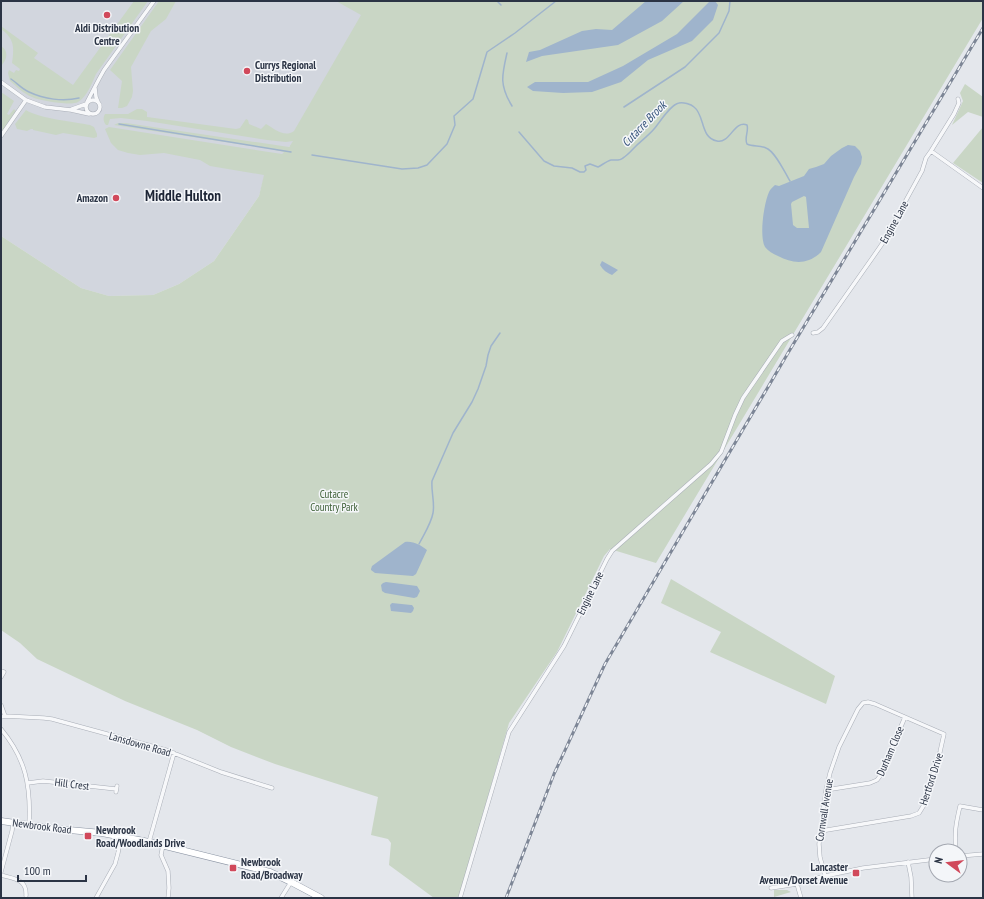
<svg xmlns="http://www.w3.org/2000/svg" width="984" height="899" viewBox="0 0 984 899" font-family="'PT Sans Narrow',sans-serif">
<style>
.built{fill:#d2d6de}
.green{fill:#c9d6c5}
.water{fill:#9fb4cc;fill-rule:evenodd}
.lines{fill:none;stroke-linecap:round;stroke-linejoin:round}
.stream{stroke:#9fb4cc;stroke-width:1.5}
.minor-casing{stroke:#a9aeb7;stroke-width:4.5}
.trunk-casing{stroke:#8b94a3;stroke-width:7}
.minor{stroke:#f7f8fa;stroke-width:3.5}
.trunk{stroke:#fff;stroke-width:6}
.rail-casing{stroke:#7d8696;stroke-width:3}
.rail{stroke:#f4f6f9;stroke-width:1.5;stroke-dasharray:4.5;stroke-linecap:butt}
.poi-dot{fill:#d1495b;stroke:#f4f6f9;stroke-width:1.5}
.labels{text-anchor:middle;stroke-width:3;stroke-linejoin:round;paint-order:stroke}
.poi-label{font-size:11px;font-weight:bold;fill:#2b3445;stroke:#f4f6f9;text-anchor:start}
.street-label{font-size:11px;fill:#2b3445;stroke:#f4f6f9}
.park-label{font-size:11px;fill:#3f6138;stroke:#f4f6f9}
.water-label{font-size:12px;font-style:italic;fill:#34527a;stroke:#f4f6f9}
.district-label{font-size:15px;font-weight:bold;fill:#1d2536;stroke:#f4f6f9}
</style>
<rect width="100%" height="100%" fill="#e4e7ec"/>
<path class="built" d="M1,1H345L377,19L294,141L265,174L259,196L214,261L179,284L153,295L109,296L81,288L1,236Z"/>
<path class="green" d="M134,1H148L96,74C92,83 87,97 78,102C72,106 40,101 32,97C24,94 17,87 10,81L8,73L9,70L14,73L16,70L19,71L20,69L12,63C14,48 15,39 1,29V26L38,53L34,58L73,85Z
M159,1H176L166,19L151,31L131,67L133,91L132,97L127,106L122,108H118L122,81L110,70Z
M336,1H983V18C874,200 765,381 656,563L610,549L604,556L557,652L509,723L459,898H434L389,865L391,843L388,839L371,835L378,797L275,764L231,747L197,730L125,701L37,659L20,643L1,630V236L81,288L109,296L153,295L179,284L214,261L259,196L264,175L210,166L200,160L164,153L140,155L128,153L118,150L111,143L105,129L109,127L282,154L284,152L270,149L114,125L118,123H126L289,147L293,141L286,142L267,140L147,121L121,118L110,119L108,125H106C103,121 103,118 105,114H128L137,109H142L147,112V117L236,129L240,128L246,119L248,120L249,124L261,129L266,124C275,129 284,138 294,131L361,15Z
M1,46C9,51 7,59 2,65H1Z
M965,84L983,97V117L968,112L952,125L963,101L960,93Z
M1,92L14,101L7,114L9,115L14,109L16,111L1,133Z
M26,110C37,118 75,122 90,125L94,127L97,134V137L94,138L63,133L56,135L33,130V129H31L27,131L17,129L15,124Z
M983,127V183L953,163Z
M671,579L835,676L826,704L710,652L721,632L661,603Z
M774,890H787L791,892L774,897Z"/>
<path class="water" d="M646,1H684L662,21L618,45L542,56L526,62L529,52L540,50L582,31L596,29L612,30Z
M710,1H715L718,5L713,20L692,41L648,60L621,82L592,92L563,93L533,91L527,87L535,82H588L623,66L677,34Z
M848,145L855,146L860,151L862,157L861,164L854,177L821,252C808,265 793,264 778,256C773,254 768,251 765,247C759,236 764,203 769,192C770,189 773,187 775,185L779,186L804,176L809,169L816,167L824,164L831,156L842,148ZM804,196L806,197L809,228H797L793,225L791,204L792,202Z
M602,261L618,270L612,275C607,273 603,270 600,265Z
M405,542C414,541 420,545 427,550L416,574L413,576L375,573L371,570V569L372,566Z
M386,582L417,586L420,591L417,597L414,598L385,593L382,591L381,585L383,583Z
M392,603L411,605H412L414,608L413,611L411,613L391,611L390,605Z"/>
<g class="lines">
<path class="stream" d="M497,1L501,5
M507,53C502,75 499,85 512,106
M11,79C17,83 22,89 29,92C44,99 63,102 79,98
M624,107L685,67L719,33L729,11L730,1
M119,124L291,152
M519,132L544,161L554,166L572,168L580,172H584L586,170L585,166L590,164L598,167C602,165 607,161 611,160C616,160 620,161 623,158C628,155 632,150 636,146C642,140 649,135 654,129C660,122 671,104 679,103C683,102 691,104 694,107C705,115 700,138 717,141C730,144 734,120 747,125C749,131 744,138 747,144C753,147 760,145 766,148C775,151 785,173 790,181
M312,155L402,169L418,168L427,165L447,144L455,125L454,116L473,99L487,52L515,33L556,1
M419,544C424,534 431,524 433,513C435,502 431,492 432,481L453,433L472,402L478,389L486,366L488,355L491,346L500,333"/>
<g class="minor-casing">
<path id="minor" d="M1,82L26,100L45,107L71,110L89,114
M95,88L96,97L98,102
M86 107a7 7 0 1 1 14 0a7 7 0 1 1-14 0Z
M87,102L99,79L104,70L154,1
M72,109L86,104
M1,136L26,100
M931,151L983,188
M813,333L818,332L823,328L873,257L882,244L922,171L926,158L931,151L954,114L959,103L958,99
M1,671L4,672L1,677
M1,705L5,716L1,717
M5,716L44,718L52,719L166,750L221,772L272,788
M1,729C26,759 31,786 29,825
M28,783L43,781L116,789
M826,790L870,783L877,780L880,776L905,717
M116,792L117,786
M821,831L911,816L919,813L924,805L940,752L944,734L875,704L868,702L863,703L858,709L839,747L830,773L826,790L819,844L820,857L825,876
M149,842L174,753
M163,845L161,855L168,871L169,888L168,898
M956,851C954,834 956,823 960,806L983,810
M960,856L983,854
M908,862L911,877L912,898
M1,872L12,831L13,823
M1,875C15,879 27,879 26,896
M797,884L801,898
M771,888L797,884L825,876L863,868L936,859
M96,898L115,864L118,853L121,836
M281,898L291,882
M460,898L509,732L564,646L607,559L612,551L711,464L721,452L735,415L743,398L782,341L792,335"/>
</g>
<g class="trunk-casing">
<path id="trunk" d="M1,821L58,829L102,833L149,842L270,872L291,882L321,898"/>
</g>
<use href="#minor" class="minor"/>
<use href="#trunk" class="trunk"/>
<g class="rail-casing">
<path id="rail" d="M506,898L554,774L605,664L788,353L983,28"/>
</g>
<use href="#rail" class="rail"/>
</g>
<g class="poi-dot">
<circle cx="107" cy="15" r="4"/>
<circle cx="247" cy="71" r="4"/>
<circle cx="116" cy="198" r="4"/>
<rect x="84" y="832" width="8" height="8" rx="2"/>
<rect x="229" y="864" width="8" height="8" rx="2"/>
<rect x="852" y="869" width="8" height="8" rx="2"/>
</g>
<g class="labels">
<g class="poi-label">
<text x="107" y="32" text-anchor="middle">Aldi Distribution<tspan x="107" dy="13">Centre</tspan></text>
<text x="255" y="69">Currys Regional<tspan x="255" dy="13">Distribution</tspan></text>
<text x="108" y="202" text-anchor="end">Amazon</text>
<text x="96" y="834">Newbrook<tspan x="96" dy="13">Road/Woodlands Drive</tspan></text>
<text x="241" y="866">Newbrook<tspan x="241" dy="13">Road/Broadway</tspan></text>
<text x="848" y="871" text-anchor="end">Lancaster<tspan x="848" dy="13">Avenue/Dorset Avenue</tspan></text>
</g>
<g class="street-label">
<text transform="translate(894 222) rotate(-61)" y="4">Engine Lane</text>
<text transform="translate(590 593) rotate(-64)" y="4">Engine Lane</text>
<text transform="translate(140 744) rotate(16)" y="4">Lansdowne Road</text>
<text transform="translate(890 751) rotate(-67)" y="4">Durham Close</text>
<text transform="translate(931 779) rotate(-72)" y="4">Hertford Drive</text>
<text transform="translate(72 784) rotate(7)" y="4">Hill Crest</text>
<text transform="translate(824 810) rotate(-81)" y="4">Cornwall Avenue</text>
<text transform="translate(42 826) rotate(7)" y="4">Newbrook Road</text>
</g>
<g class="park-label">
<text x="334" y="498">Cutacre<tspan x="334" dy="13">Country Park</tspan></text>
</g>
<g class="water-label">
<text transform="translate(644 124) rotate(-46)" y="4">Cutacre Brook</text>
</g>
<g class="district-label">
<text x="183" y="201">Middle Hulton</text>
</g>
</g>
<rect width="984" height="899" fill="none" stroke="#2b3445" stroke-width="4"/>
<g transform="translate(948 863) rotate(285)"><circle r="19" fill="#f4f6f9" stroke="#a4a8b1"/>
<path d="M0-3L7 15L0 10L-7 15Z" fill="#d1495b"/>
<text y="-6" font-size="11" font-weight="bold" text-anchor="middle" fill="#2b3445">N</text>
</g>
<path d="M18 875v6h68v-6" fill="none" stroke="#2b3445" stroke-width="2"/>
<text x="24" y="875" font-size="12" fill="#2b3445" stroke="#f4f6f9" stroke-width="3" paint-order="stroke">100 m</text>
</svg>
